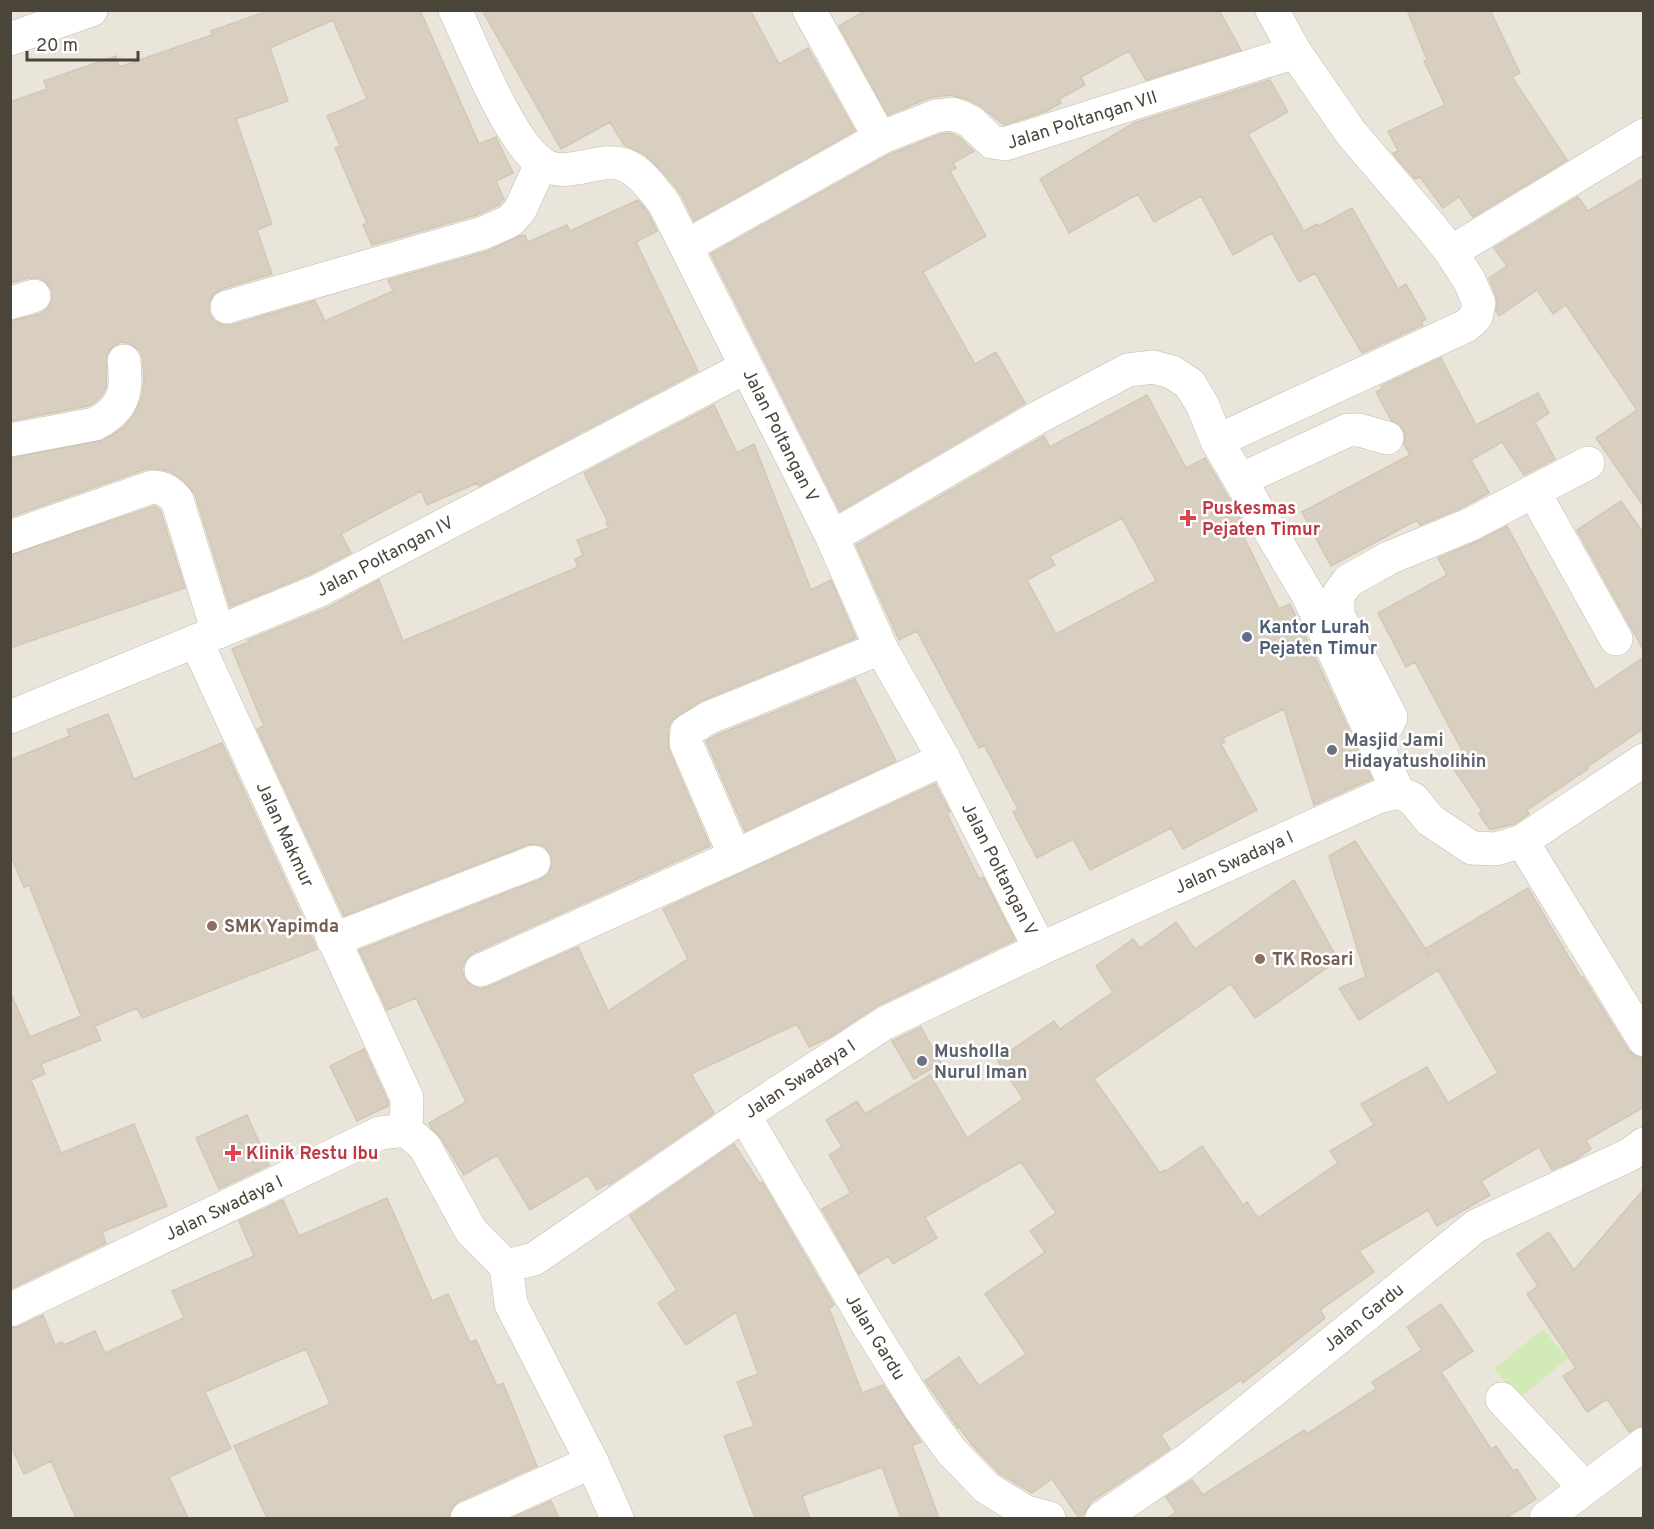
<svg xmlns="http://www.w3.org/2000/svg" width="1654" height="1529" viewBox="0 0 1654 1529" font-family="Overpass,sans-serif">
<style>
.residential{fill:#eae5da}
.green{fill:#d2eab5}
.building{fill:#d8cfc1;stroke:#d3c7b4;stroke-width:1.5;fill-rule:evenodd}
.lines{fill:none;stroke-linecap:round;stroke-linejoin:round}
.minor-casing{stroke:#c2bbae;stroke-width:34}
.minor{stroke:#fff;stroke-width:33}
.health-dot{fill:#e0444e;stroke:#fff;stroke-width:2}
.service-dot{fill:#5c6f8a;stroke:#fff;stroke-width:2}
.worship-dot{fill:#6b7280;stroke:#fff;stroke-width:2}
.education-dot{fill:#8d6e63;stroke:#fff;stroke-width:2}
.labels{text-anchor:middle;stroke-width:5;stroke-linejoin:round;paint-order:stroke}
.street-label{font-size:18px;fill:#4b4439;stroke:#fff}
.health-label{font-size:18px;font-weight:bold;fill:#be3a42;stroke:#fff;text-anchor:start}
.service-label{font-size:18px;font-weight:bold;fill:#4e5e75;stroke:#fff;text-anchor:start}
.worship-label{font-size:18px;font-weight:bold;fill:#5b616d;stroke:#fff;text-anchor:start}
.education-label{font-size:18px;font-weight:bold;fill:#785e54;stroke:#fff;text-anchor:start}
</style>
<rect width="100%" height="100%" fill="#f6f3ec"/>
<path class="residential" d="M11,11H1643V1518H11Z"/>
<path class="green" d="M1543,1329L1568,1358L1519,1399L1494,1369Z"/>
<path class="building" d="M270,10H420L479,144L496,137L513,173L496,181L504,199L499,205L477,215L372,245L363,225L367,223L335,148L340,146L327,116L367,99L333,20L270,48L288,101L236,119L272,224L257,230L272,274L222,289L214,294L209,303V313L214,321L223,325H232L315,301L325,321L393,291L388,280L488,251L520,236L525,235L528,242L567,225L570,231L638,200L648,213L657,231L636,242L698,371L479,486L477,483L427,505L421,491L341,534L351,553L310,574L230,607L195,494L183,480L169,471L157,469H146L10,517V458L104,440L124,427L134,415L142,396L144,382L143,359L140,351L131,344L122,342L113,346L107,354L106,387L102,395L94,403L88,406L10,421V321L40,314L48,308L52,300V290L46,282L39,278H29L10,283V102L47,89L44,81L116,56L119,67L212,35L211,31Z
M482,10H750L779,64L808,48L855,131L694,221L681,194L663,172L644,154L624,145L610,122L561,149Z
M866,10H1219L1241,50L1146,80L1129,51L1081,77L1085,85L1059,99L1061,103L1047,111L1004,125L979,105L967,99L950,95L929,98L888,115L839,26Z
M1407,10H1490L1520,73L1512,77L1567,160L1473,217L1459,197L1443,208L1420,177L1415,179L1394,155L1393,153L1398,151L1388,131L1445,105L1424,61L1427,60Z
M1270,80L1288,112L1248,134L1304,231L1317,224L1319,226L1352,208L1398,289L1406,284L1426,319L1421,322L1423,325L1362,353L1315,273L1299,282L1272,233L1233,255L1201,196L1154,222L1138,194L1069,233L1040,179L1134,123Z
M950,133L960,138L974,151L953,163L956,168L950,171L986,236L923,272L975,364L996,352L1025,403L840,511L711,254L888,155L941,134Z
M1644,178V507L1596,438L1637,410L1566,305L1553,314L1537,290L1499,316L1496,311V296L1489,278L1507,266L1494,248L1578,197L1588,211Z
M1441,358L1476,425L1538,393L1549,413L1535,422L1555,459L1524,475L1502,442L1471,460L1489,493L1461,508L1420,525L1417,520L1331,566L1302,512L1410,455L1404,444L1405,433L1400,425L1391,420L1376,392L1382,389L1381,386Z
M1147,395L1186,468L1205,458L1245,526L1240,529L1279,609L1290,604L1372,779L1314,805L1284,709L1223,738L1225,742L1221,744L1257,810L1183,849L1171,828L1090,870L1073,839L1037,858L1013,812L1018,809L984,745L979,748L917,631L899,640L856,545L1044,436L1050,447ZM1122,518L1156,581L1056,634L1027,580L1055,565L1050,556Z
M714,405L737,453L754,444L811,590L831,580L856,638L701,701L671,721L668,729L669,750L710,846L473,953L466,959L462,968L464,978L471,985L480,989L488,987L578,947L608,1011L688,959L663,909L935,784L950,812L947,814L979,879L983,877L1015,940L877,1006L830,1037L809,1047L797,1024L691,1074L714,1113L609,1185L608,1183L597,1190L588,1175L530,1210L497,1155L464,1175L441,1138L432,1129L429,1123L466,1102L416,998L387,1010L359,950L541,879L548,874L552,865L551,855L545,847L537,844L527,845L344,916L257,729L264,726L232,649L249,642L248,640L327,608L379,580L403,641L578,567L575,559L583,555L577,540L609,528L606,523L608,522L584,473Z
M1621,501L1644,534V651L1577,530Z
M155,506L160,510L185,588L10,648V555Z
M1507,526L1595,690L1644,657V728L1587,767L1588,769L1527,810L1529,814L1514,824L1490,830L1479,814L1482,811L1451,765L1465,756L1415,662L1406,667L1378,613L1447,575L1438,558L1476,542Z
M855,679L896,761L745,831L706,741L717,735Z
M108,714L134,779L222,743L317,949L142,1018L137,1008L95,1026L101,1040L41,1064L45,1074L31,1080L61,1153L134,1124L167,1206L102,1232L106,1243L10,1289V992L30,1037L81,1016L29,885L24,887L10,854V760L70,736L67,730Z
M1355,841L1430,956L1425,949L1528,888L1581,978L1583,977L1628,1050L1635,1056L1644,1059V1107L1586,1140L1591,1149L1575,1160L1552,1170L1539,1147L1481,1181L1490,1195L1437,1226L1428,1210L1359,1251L1374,1272L1320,1310L1325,1318L1243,1383L1241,1380L1161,1435L1170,1449L1091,1502L1084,1514L1079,1518L1052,1479L1032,1493L999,1473L973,1446L959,1427L958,1428L925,1381L959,1357L979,1386L1026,1354L985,1294L1045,1252L1030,1231L1056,1213L1021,1162L925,1217L937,1238L893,1264L888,1256L859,1274L822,1209L851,1193L829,1155L842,1147L826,1120L857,1101L865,1114L930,1075L967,1138L1023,1099L997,1060L1054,1021L1060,1029L1113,992L1096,966L1133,939L1140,948L1176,922L1195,949L1294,880L1338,960L1255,1018L1231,984L1094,1079L1160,1173L1165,1170L1166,1171L1202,1146L1243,1205L1247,1202L1258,1218L1338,1163L1330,1151L1374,1125L1361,1104L1427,1067L1448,1103L1498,1073L1438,970L1359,1020L1339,988L1366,977L1329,856Z
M921,1027L941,1063L914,1079L892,1041Z
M364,1049L388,1102V1106L357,1121L330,1066Z
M247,1115L269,1165L219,1189L196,1138Z
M734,1144L760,1184L762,1182L834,1305L829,1308L862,1393L883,1385L921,1442L912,1445L939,1518H901L882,1467L802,1496L810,1518H755L724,1436L754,1426L737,1382L758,1374L736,1312L686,1345L658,1303L677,1290L630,1216Z
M1644,1189V1426L1629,1432L1607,1399L1587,1412L1563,1376L1576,1368L1527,1294L1538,1286L1517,1254L1549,1232L1574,1270Z
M387,1198L432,1301L448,1294L470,1342L476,1340L497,1386L503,1383L537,1466L459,1501L452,1508L449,1518H267L234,1446L330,1404L306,1349L205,1392L231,1449L169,1477L188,1518H76L51,1461L24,1474L10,1444V1328L18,1327L43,1315L55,1345L62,1342L64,1345L95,1331L105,1353L184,1318L172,1291L254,1256L239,1221L283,1200L299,1236Z
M1441,1304L1473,1351L1441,1372L1491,1449L1496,1446L1513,1471L1517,1469L1536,1499L1506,1518H1167L1176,1512L1166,1497L1192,1480L1203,1495L1304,1430L1307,1434L1376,1389L1372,1382L1422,1350L1407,1327Z
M551,1501L559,1518H512Z"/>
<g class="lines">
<g class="minor-casing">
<g id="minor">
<path id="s1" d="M455,10C474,49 508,138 540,162C566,183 602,152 629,167C644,175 654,191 664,203L832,537L881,648L944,759L1040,949"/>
<path d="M809,10L880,138"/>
<path d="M10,39L91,10"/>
<path id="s2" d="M687,246L880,138L936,116L952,114L961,117L971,122L992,142L1005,144L1295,52"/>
<path d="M1451,252L1644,135"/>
<path d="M10,303L34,296"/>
<path d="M227,307L483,233L510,221L520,210L541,164"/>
<path d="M10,440L95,424C123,410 128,392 124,361"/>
<path d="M1217,441L1466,326L1476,317L1479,303L1469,280L1451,252L1432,228L1351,133L1295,52L1272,10"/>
<path d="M1240,480L1348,430H1359L1387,438"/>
<path d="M1534,492L1616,639"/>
<path d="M10,537L152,487C164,487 169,492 177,500L218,632"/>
<path d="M832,537L1037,418L1128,370L1153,367L1172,372L1190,384L1203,406L1217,441L1308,595L1398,792"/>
<path id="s3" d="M196,641L407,1098L406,1130"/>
<path id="s4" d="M10,717L318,591L746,367"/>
<path d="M1372,739L1387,725L1391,717L1338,615V595L1348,581L1389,558L1469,525L1588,463"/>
<path d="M1522,841L1644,1040"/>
<path d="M735,856L686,743L687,731L708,718L881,648"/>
<path d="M333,940L534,862"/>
<path d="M481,970L735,856L944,759"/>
<path id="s5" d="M744,1115L865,1320L919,1407L952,1452L987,1488L1026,1512L1049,1518"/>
<path id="s6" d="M506,1266L534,1259L744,1115L885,1023L1040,949L1378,797L1398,792L1413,799L1430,820L1472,848L1496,849L1522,841L1644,760"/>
<path d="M506,1266L511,1304L592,1462L617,1518"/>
<path id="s7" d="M10,1310L380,1133L406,1130L425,1147L471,1231L506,1266"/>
<path d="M1502,1399L1585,1488"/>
<path d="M467,1518L592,1462"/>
<path id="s8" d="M1102,1518L1186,1461L1476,1226L1629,1155L1644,1144"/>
<path d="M1546,1518L1644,1444"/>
</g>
</g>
<use href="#minor" class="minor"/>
</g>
<g class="health-dot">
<path d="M1185 509h6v6h6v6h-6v6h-6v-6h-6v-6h6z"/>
<path d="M230 1144h6v6h6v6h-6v6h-6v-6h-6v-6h6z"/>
</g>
<circle class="service-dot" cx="1247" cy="637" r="6"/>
<g class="worship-dot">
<circle cx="1332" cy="750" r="6"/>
<circle cx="922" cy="1061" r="6"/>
</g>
<g class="education-dot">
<circle cx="212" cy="926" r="6"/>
<circle cx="1260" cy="959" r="6"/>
</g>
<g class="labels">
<g class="street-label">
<text dy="6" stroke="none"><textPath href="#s2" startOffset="441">Jalan Poltangan VII</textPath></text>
<text dy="6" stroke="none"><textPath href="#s1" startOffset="578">Jalan Poltangan V</textPath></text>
<text dy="6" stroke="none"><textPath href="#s4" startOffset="408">Jalan Poltangan IV</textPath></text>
<text dy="6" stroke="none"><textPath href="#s3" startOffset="213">Jalan Makmur</textPath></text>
<text dy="6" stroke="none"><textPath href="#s6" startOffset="836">Jalan Swadaya I</textPath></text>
<text dy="6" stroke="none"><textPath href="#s1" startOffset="1064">Jalan Poltangan V</textPath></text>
<text dy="6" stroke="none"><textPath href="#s6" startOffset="350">Jalan Swadaya I</textPath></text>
<text dy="6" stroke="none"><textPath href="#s7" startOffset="237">Jalan Swadaya I</textPath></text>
<text dy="6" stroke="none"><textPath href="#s8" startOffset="330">Jalan Gardu</textPath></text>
<text dy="6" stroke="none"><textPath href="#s5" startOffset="258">Jalan Gardu</textPath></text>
</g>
<g class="health-label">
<text x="1202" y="514">Puskesmas<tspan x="1202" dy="21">Pejaten Timur</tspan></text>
<text x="246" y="1159">Klinik Restu Ibu</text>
</g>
<g class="service-label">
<text x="1259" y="633">Kantor Lurah<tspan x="1259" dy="21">Pejaten Timur</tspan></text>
</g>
<g class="worship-label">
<text x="1344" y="746">Masjid Jami<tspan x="1344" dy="21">Hidayatusholihin</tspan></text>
<text x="934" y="1057">Musholla<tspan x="934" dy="21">Nurul Iman</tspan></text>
</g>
<g class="education-label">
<text x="224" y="932">SMK Yapimda</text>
<text x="1272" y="965">TK Rosari</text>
</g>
</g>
<rect width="1654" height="1529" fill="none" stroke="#4b4439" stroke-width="24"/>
<path d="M27 51v9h111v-9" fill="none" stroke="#4b4439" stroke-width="3"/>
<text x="36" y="51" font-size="18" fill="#4b4439" stroke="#ffffff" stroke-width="4.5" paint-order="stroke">20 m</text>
</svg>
